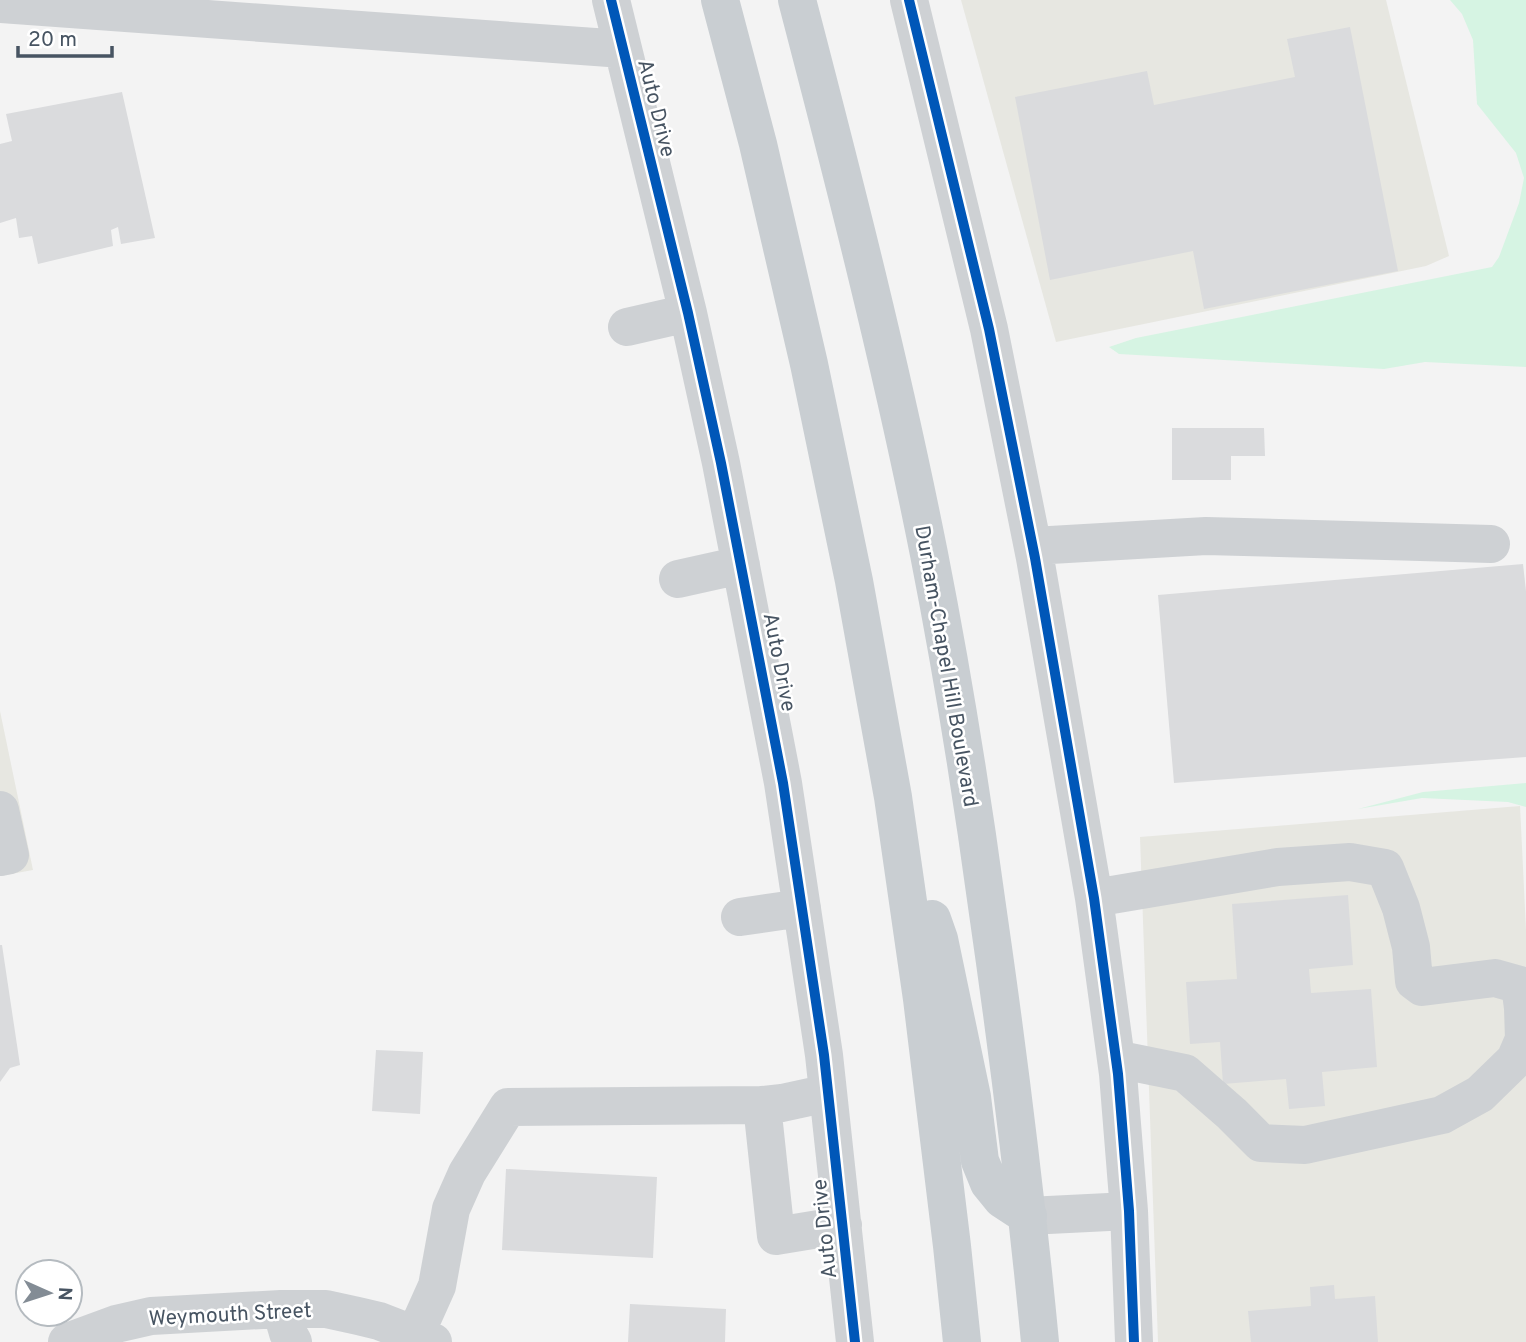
<svg xmlns="http://www.w3.org/2000/svg" width="1526" height="1342" viewBox="0 0 1526 1342" font-family="Overpass,sans-serif">
<style>
.commercial{fill:#e7e7e1}
.green{fill:#d6f4e3}
.building{fill:#dadbdd}
.lines{fill:none;stroke-linecap:round;stroke-linejoin:round}
.minor{stroke:#ced1d4;stroke-width:38}
.major{stroke:#c9ced2;stroke-width:38}
.cycleway-casing{stroke:#fff;stroke-width:15}
.cycleway{stroke:#0057b8;stroke-width:10}
.labels{text-anchor:middle;stroke-width:5;stroke-linejoin:round;paint-order:stroke}
.street-label{font-size:21px;fill:#475462;stroke:#fff}
</style>
<rect width="100%" height="100%" fill="#f3f3f3"/>
<path class="commercial" d="M961,0H1386L1449,256L1426,266L1056,342Z
M0,711L33,870L0,876Z
M1520,806L1526,930V1342H1158L1140,837Z"/>
<path class="green" d="M1450,0H1526V367L1425,362L1384,369L1119,354L1109,347L1136,338L1492,267L1499,257L1519,203L1524,178L1516,153L1477,104L1473,40L1462,14Z
M1526,783V807L1508,802L1422,798L1358,809L1423,792Z"/>
<path class="building" d="M1350,27L1398,271L1204,309L1193,251L1050,280L1015,97L1147,71L1154,105L1295,77L1287,39Z
M122,92L155,238L121,244L118,227L111,230L113,246L38,264L32,236L19,238L16,218L0,223V144L12,141L6,114Z
M1172,428H1264L1265,456H1231V480H1172Z
M1523,564L1526,591V757L1174,783L1158,595Z
M1348,895L1353,965L1309,969L1311,993L1371,989L1377,1067L1322,1072L1325,1106L1289,1109L1286,1079L1223,1084L1220,1042L1190,1044L1186,982L1237,979L1232,904Z
M0,945H2L20,1065L10,1068L0,1082Z
M376,1050L423,1052L420,1114L372,1111Z
M506,1169L657,1177L653,1258L502,1250Z
M1334,1285L1335,1299L1375,1296L1378,1342H1251L1248,1311L1311,1306L1310,1287Z
M630,1304L726,1309L725,1342H628Z"/>
<g class="lines">
<path class="minor" d="M611,0L688,313L721,463L783,783L824,1055L855,1342
M909,0L989,329L1035,558L1094,898L1118,1074L1129,1211L1134,1342
M0,4L623,49
M627,327L688,313
M1033,546L1206,536L1491,544
M678,579L741,565
M0,810L10,855L0,857
M1094,898L1278,867L1350,862L1385,868L1401,908L1411,947L1414,981L1422,987L1495,978L1520,985L1523,1008L1524,1039L1515,1060L1480,1094L1442,1115L1305,1145L1261,1143L1232,1114L1185,1073L1116,1059
M740,917L802,908
M828,1093L782,1103L762,1105L776,1236L843,1225
M1028,1216L1129,1211
M281,1309L288,1333L293,1342
M67,1342L116,1324L151,1316L281,1309H326L358,1316L379,1321L433,1342
M415,1342V1335L437,1286L451,1209L467,1173L508,1107L762,1105"/>
<path class="major" d="M720,0L758,144L809,364L854,581L893,797L922,999L952,1246L962,1342
M797,0C845,184 892,368 929,554C952,671 971,788 987,906C1008,1051 1026,1196 1040,1342
M932,919L939,939L972,1097L980,1161L989,1183L1002,1199L1028,1216"/>
<g class="cycleway-casing">
<path id="cycleway" d="M611,0L688,313L721,463L783,783L824,1055L855,1342
M909,0L989,329L1035,558L1094,898L1118,1074L1129,1211L1134,1342"/>
</g>
<use href="#cycleway" class="cycleway"/>
</g>
<g class="labels">
<g class="street-label">
<text transform="translate(657 108) rotate(76)" y="7">Auto Drive</text>
<text transform="translate(780 662) rotate(79)" y="7">Auto Drive</text>
<text transform="translate(947 666) rotate(80)" y="7">Durham-Chapel Hill Boulevard</text>
<text transform="translate(824 1229) rotate(-96)" y="7">Auto Drive</text>
<text transform="translate(230 1314) rotate(-3)" y="7">Weymouth Street</text>
</g>
</g>
<g transform="translate(49 1293) rotate(93)"><circle r="33" fill="#ffffff" stroke="#b5bbc0" stroke-width="2"/>
<path d="M0-5L12 26L0 18L-12 26Z" fill="#838c95"/>
<text y="-10" font-size="19" font-weight="bold" text-anchor="middle" fill="#475462">N</text>
</g>
<path d="M18 46v10h94v-10" fill="none" stroke="#475462" stroke-width="3.5"/>
<text x="28" y="46" font-size="21" fill="#475462" stroke="#ffffff" stroke-width="5" paint-order="stroke">20 m</text>
</svg>
